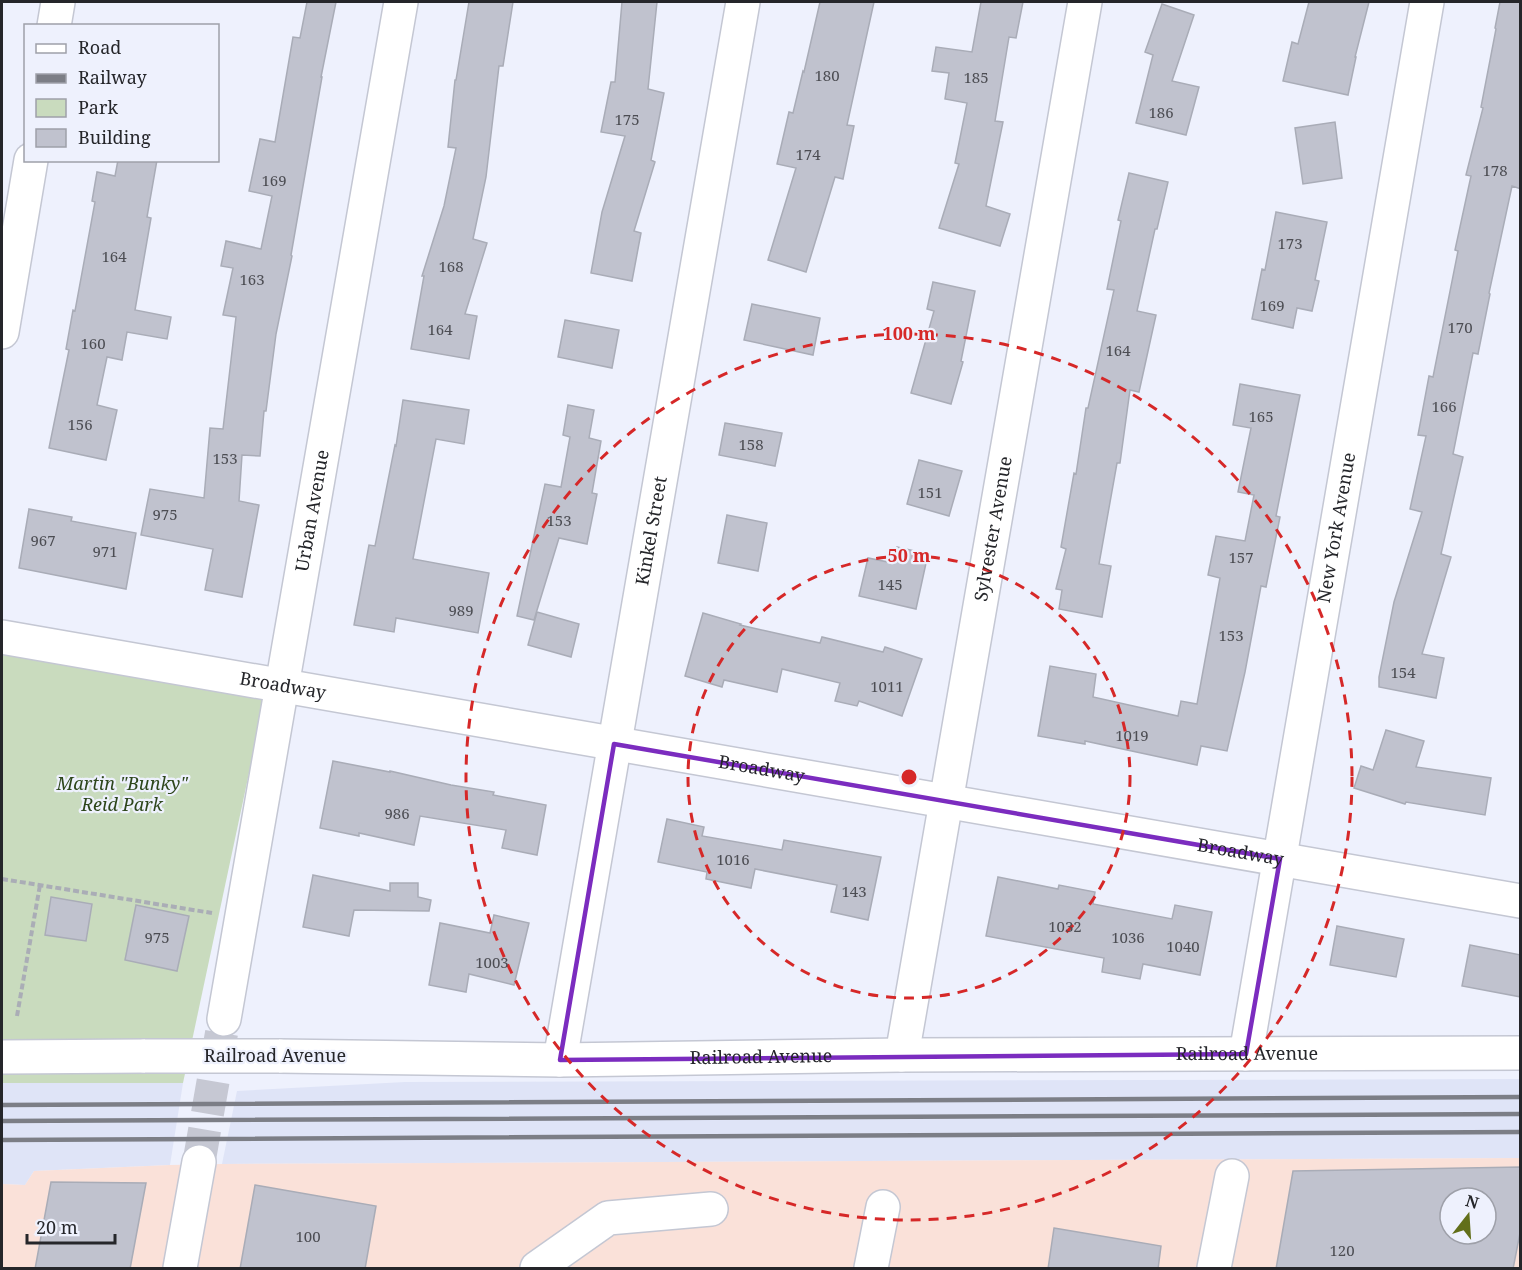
<svg xmlns="http://www.w3.org/2000/svg" width="1522" height="1270" viewBox="0 0 1522 1270" font-family="'Noto Serif',serif">
<style>
.built{fill:#dfe4f7}
.industrial{fill:#fae1d9;fill-rule:evenodd}
.green{fill:#c9dbbe}
.building{fill:#c0c2ce;stroke:#a9acb7;stroke-width:1.5;fill-rule:evenodd}
.lines{fill:none;stroke-linecap:round;stroke-linejoin:round}
.minor-tunnel{stroke:#c6c8d3;stroke-width:33;stroke-dasharray:33 16;stroke-linecap:butt}
.minor-casing{stroke:#c4c7d3;stroke-width:36}
.path{stroke:#aaadb6;stroke-width:4;stroke-dasharray:6 3;stroke-linecap:butt}
.minor{stroke:#fff;stroke-width:33}
.rail{stroke:#7c7e86;stroke-width:4.5}
.minor-bridge-casing{stroke:#c4c7d3;stroke-width:36;stroke-linecap:butt}
.minor-bridge{stroke:#fff;stroke-width:33}
.marked{fill:none;stroke:#7b2cbf;stroke-width:4.5;stroke-linejoin:round}
.ring{fill:none;stroke:#d62828;stroke-width:3;stroke-dasharray:10 8}
.labels{text-anchor:middle;stroke-width:4.5;stroke-linejoin:round;paint-order:stroke}
.number-label{font-size:15px;fill:#4c4d53}
.street-label{font-size:18px;fill:#25262a;stroke:#eef1fd}
.park-label{font-size:18px;font-style:italic;fill:#2d461b;stroke:#eef1fd}
.centre{fill:#d62828;stroke:#eef1fd;stroke-width:3}
.ring-label{font-size:18px;text-anchor:middle;font-weight:bold;fill:#d62828;stroke:#eef1fd;stroke-width:4.5;stroke-linejoin:round;paint-order:stroke}
</style>
<rect width="100%" height="100%" fill="#eef1fd"/>
<path class="built" d="M1520,1079V1158L222,1164L237,1091L405,1082Z
M2,1083H183L170,1165L34,1171L25,1185L2,1184Z"/>
<path class="industrial" d="M1520,1158V1268H2V1184L25,1185L34,1171L170,1165L222,1164ZM1450,1198H1486V1234H1450Z"/>
<path class="green" d="M2,651L265,698L183,1083H2Z"/>
<path class="building" d="M307,2H336L321,77H322L291,255L292,256L276,334L266,411H264L260,456L242,455L239,501L259,505L242,597L205,590L213,549L141,535L150,489L204,498L210,428L223,429L236,317L223,315L233,268L221,266L226,241L261,249L272,196L249,191L260,139L275,142L293,37L300,38Z
M469,2H513L503,66H499L486,177L473,239L487,243L465,314L477,316L469,359L411,349L424,276H422L444,206L456,148L448,147L455,80H456Z
M622,2H657L648,89L664,93L651,160L655,162L634,231L641,233L632,281L591,273L602,212L625,136L601,132L611,82H615Z
M820,2H874L847,125L854,126L843,179L835,177L806,272L768,260L796,168L777,164L789,112L793,113L803,71L804,72Z
M981,2H1023L1016,38L1009,37L995,121L1003,122L986,206L1010,214L1000,246L939,228L959,164L955,163L967,103L945,99L949,73L932,71L936,47L972,52Z
M1309,2H1369L1355,57H1356L1348,95L1283,81L1292,42L1298,44Z
M1500,2H1521V189L1512,186L1489,293L1490,294L1478,354L1473,353L1453,454L1463,457L1441,554L1451,557L1422,654L1444,658L1436,698L1379,687V677L1394,602L1422,512L1410,509L1426,436L1418,435L1429,376L1433,377L1458,251L1455,250L1471,176L1466,175L1483,108L1481,107L1496,29L1495,28Z
M1162,4L1194,15L1172,81L1199,87L1186,135L1136,123L1153,55L1145,52Z
M1335,122L1342,178L1303,184L1295,128Z
M118,160H157L147,217L151,218L135,310L171,317L167,339L127,332L122,360L107,357L97,405L117,410L106,460L49,448L69,350L66,349L73,310L75,311L95,202L92,201L97,172L115,176Z
M1129,173L1168,182L1157,229H1155L1137,311L1156,315L1139,392L1130,390L1120,463H1117L1099,564L1111,566L1102,617L1059,609L1062,590L1056,589L1066,549L1061,547L1074,473L1076,474L1086,408H1088L1114,290L1107,289L1121,221L1118,220Z
M1276,212L1327,222L1315,280L1319,281L1312,311L1297,308L1293,328L1252,319L1262,269L1265,270Z
M933,282L975,291L961,361L963,362L951,404L911,393L934,311L927,309Z
M752,304L820,318L813,355L744,340Z
M565,320L619,330L612,368L558,357Z
M1240,384L1300,395L1276,516L1280,517L1266,587L1261,586L1245,672L1227,751L1201,746L1197,765L1085,741V744L1038,736L1050,666L1096,674L1093,697L1178,716L1181,701L1197,704L1220,578L1208,575L1216,536L1245,541L1254,495L1238,492L1251,428L1233,425Z
M403,400L469,410L464,444L436,439L413,559L489,573L478,633L396,618L394,632L354,625L369,545L375,546L395,445L396,446Z
M568,405L594,410L589,438L601,441L592,493L597,494L587,544L559,538L534,620L517,616L545,484L561,487L570,437L563,435Z
M725,423L782,433L775,466L719,455Z
M919,460L962,471L949,516L907,504Z
M29,509L72,517L71,521L136,533L126,589L19,568Z
M727,515L767,523L758,571L718,563Z
M897,547L928,554L916,609L859,596L868,558L893,563Z
M537,612L579,624L571,657L528,645Z
M703,613L741,624L740,625L820,643L822,637L883,652L885,647L922,659L902,716L859,701L857,706L835,701L840,683L782,669L777,692L724,680L722,687L685,676Z
M1386,730L1424,741L1416,767L1491,778L1485,815L1406,802L1405,804L1354,788L1361,766L1373,770Z
M333,761L390,772V771L451,785L494,792L493,795L546,805L537,855L502,848L506,830L420,816L414,845L359,833V836L320,828Z
M667,819L704,827L702,836L782,850L784,840L881,857L868,920L831,912L837,885L755,869L751,888L706,879L707,872L658,862Z
M313,875L390,891V883H418V897L431,900L429,911L354,910L349,936L303,927Z
M998,877L1058,889L1059,885L1095,892L1093,904L1172,919L1175,905L1212,912L1200,975L1143,964L1140,979L1102,972L1104,958L986,936Z
M51,897L92,904L86,941L45,935Z
M136,905L189,916L177,971L125,960Z
M494,915L529,923L514,985L469,974L466,992L429,985L440,923L490,933Z
M1337,926L1404,939L1396,977L1330,965Z
M1470,945L1521,955V997L1462,986Z
M1521,1167V1228L1513,1269H1276L1293,1171ZM1450,1198H1486V1234H1450Z
M51,1182L146,1183L130,1269H35Z
M255,1185L376,1206L365,1269H240Z
M1054,1228L1161,1246L1158,1269H1048Z"/>
<g class="lines">
<path class="minor-tunnel" d="M199,1162L224,1019"/>
<g class="minor-casing">
<g id="minor">
<path d="M54,26L58,2"/>
<path d="M2,332L31,160"/>
<path id="s1" d="M2,637L1520,901"/>
<path id="s2" d="M224,1019L401,2"/>
<path id="s3" d="M1246,1054L1427,2"/>
<path id="s4" d="M902,1055L1085,2"/>
<path id="s5" d="M279,1056L560,1060L902,1055L1520,1053"/>
<path d="M2,1057L145,1056"/>
<path id="s6" d="M560,1060L743,2"/>
<path d="M180,1268L199,1162"/>
<path d="M537,1268L608,1218L711,1209"/>
<path d="M871,1268L883,1207"/>
<path d="M1214,1268L1232,1176"/>
</g>
</g>
<path class="path" d="M2,879L212,913
M17,1016L40,885"/>
<use href="#minor" class="minor"/>
<path class="rail" d="M2,1105L1520,1097
M2,1121L1520,1114
M2,1140L1520,1132"/>
<g class="minor-bridge-casing">
<path id="minor-bridge" d="M145,1056H279"/>
</g>
<use href="#minor-bridge" class="minor-bridge"/>
</g>
<path class="marked" d="M614,744L1280,859L1246,1054L560,1060Z"/>
<g class="ring">
<circle cx="909" cy="777" r="221"/>
<circle cx="909" cy="777" r="443"/>
</g>
<g class="labels">
<g class="number-label">
<text x="827" y="81">180</text>
<text x="976" y="83">185</text>
<text x="1161" y="118">186</text>
<text x="627" y="125">175</text>
<text x="808" y="160">174</text>
<text x="1495" y="176">178</text>
<text x="274" y="186">169</text>
<text x="1290" y="249">173</text>
<text x="114" y="262">164</text>
<text x="451" y="272">168</text>
<text x="252" y="285">163</text>
<text x="1272" y="311">169</text>
<text x="1460" y="333">170</text>
<text x="440" y="335">164</text>
<text x="93" y="349">160</text>
<text x="1118" y="356">164</text>
<text x="1444" y="412">166</text>
<text x="1261" y="422">165</text>
<text x="80" y="430">156</text>
<text x="751" y="450">158</text>
<text x="225" y="464">153</text>
<text x="930" y="498">151</text>
<text x="165" y="520">975</text>
<text x="559" y="526">153</text>
<text x="43" y="546">967</text>
<text x="105" y="557">971</text>
<text x="1241" y="563">157</text>
<text x="890" y="590">145</text>
<text x="461" y="616">989</text>
<text x="1231" y="641">153</text>
<text x="1403" y="678">154</text>
<text x="887" y="692">1011</text>
<text x="1132" y="741">1019</text>
<text x="397" y="819">986</text>
<text x="733" y="865">1016</text>
<text x="854" y="897">143</text>
<text x="1065" y="932">1032</text>
<text x="157" y="943">975</text>
<text x="1128" y="943">1036</text>
<text x="1183" y="952">1040</text>
<text x="492" y="968">1003</text>
<text x="308" y="1242">100</text>
<text x="1342" y="1256">120</text>
</g>
<g class="street-label">
<text dy="6" stroke="none"><textPath href="#s2" startOffset="516">Urban Avenue</textPath></text>
<text dy="6" stroke="none"><textPath href="#s4" startOffset="534">Sylvester Avenue</textPath></text>
<text dy="6" stroke="none"><textPath href="#s3" startOffset="534">New York Avenue</textPath></text>
<text dy="6" stroke="none"><textPath href="#s6" startOffset="537">Kinkel Street</textPath></text>
<text dy="6" stroke="none"><textPath href="#s1" startOffset="285">Broadway</textPath></text>
<text dy="6" stroke="none"><textPath href="#s1" startOffset="771">Broadway</textPath></text>
<text dy="6" stroke="none"><textPath href="#s1" startOffset="1257">Broadway</textPath></text>
<text dy="6" stroke="none"><textPath href="#s5" startOffset="968">Railroad Avenue</textPath></text>
<text x="275" y="1062">Railroad Avenue</text>
<text dy="6" stroke="none"><textPath href="#s5" startOffset="482">Railroad Avenue</textPath></text>
</g>
<g class="park-label">
<text x="122" y="790">Martin "Bunky"<tspan x="122" dy="21">Reid Park</tspan></text>
</g>
</g>
<circle cx="909" cy="777" r="9" class="centre"/>
<g class="ring-label">
<text x="909" y="340">100 m</text>
<text x="909" y="562">50 m</text>
</g>
<rect width="1522" height="1270" fill="none" stroke="#25262a" stroke-width="6"/>
<rect x="24" y="24" width="195" height="138" fill="#eef1fd" stroke="#9ea0a9" stroke-width="1.5"/>
<rect x="36" y="44" width="30" height="9" fill="#ffffff" stroke="#9ea0a9" stroke-width="1.5"/>
<text x="78" y="54" font-size="18" fill="#25262a">Road</text>
<rect x="36" y="74" width="30" height="9" fill="#7c7e86" stroke="#9ea0a9" stroke-width="1.5"/>
<text x="78" y="84" font-size="18" fill="#25262a">Railway</text>
<rect x="36" y="99" width="30" height="18" fill="#c9dbbe" stroke="#9ea0a9" stroke-width="1.5"/>
<text x="78" y="114" font-size="18" fill="#25262a">Park</text>
<rect x="36" y="129" width="30" height="18" fill="#c0c2ce" stroke="#9ea0a9" stroke-width="1.5"/>
<text x="78" y="144" font-size="18" fill="#25262a">Building</text>
<g transform="translate(1468 1216) rotate(17)"><circle r="28" fill="#eef1fd" stroke="#9ea0a9" stroke-width="1.5"/>
<path d="M0-4.5L10 22L0 15L-10 22Z" fill="#626f1a"/>
<text y="-9" font-size="16" font-weight="bold" text-anchor="middle" fill="#25262a">N</text>
</g>
<path d="M27 1234v9h88v-9" fill="none" stroke="#25262a" stroke-width="3"/>
<text x="36" y="1234" font-size="18" fill="#25262a" stroke="#eef1fd" stroke-width="4.5" paint-order="stroke">20 m</text>
</svg>
